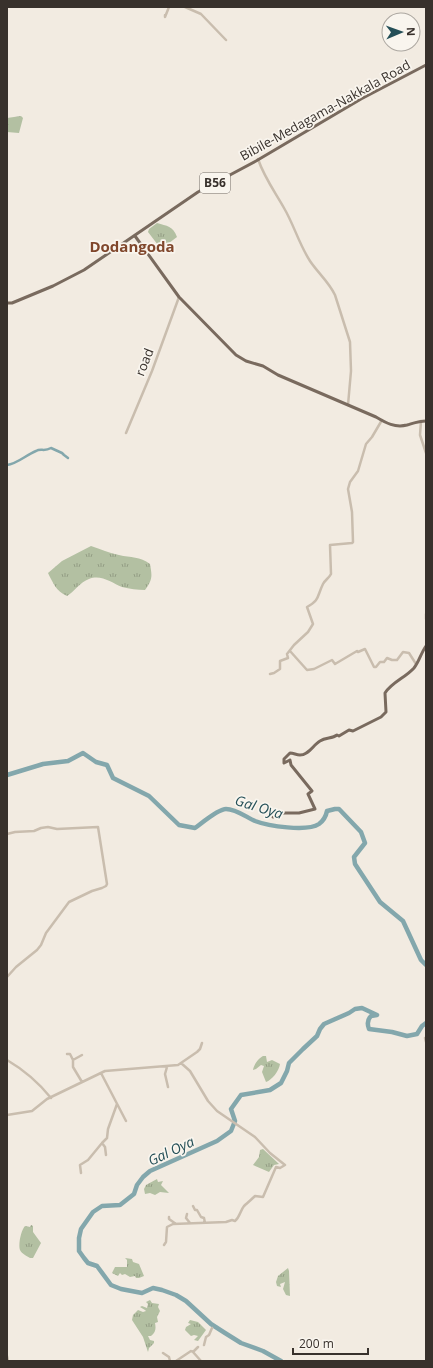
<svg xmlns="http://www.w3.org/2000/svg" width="433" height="1368" viewBox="0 0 433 1368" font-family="'Open Sans',sans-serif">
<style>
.grass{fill:url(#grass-tufts)}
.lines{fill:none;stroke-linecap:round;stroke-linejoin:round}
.canal{stroke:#83a7ac;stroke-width:2.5}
.river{stroke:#83a7ac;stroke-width:4.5}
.minor{stroke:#c9bdae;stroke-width:2.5}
.major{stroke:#796a5e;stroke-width:3}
.labels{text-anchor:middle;stroke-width:3.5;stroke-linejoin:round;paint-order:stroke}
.shield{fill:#f9f5ee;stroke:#726c66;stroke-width:1}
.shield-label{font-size:12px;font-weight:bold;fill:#38312c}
.street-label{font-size:13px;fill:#38312c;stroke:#f9f5ee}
.water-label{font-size:14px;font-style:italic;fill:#244f57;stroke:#f9f5ee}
.quarter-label{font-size:15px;font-weight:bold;fill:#80472c;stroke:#f9f5ee}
</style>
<defs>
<pattern id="grass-tufts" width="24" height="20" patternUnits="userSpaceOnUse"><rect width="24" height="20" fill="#b3c0a2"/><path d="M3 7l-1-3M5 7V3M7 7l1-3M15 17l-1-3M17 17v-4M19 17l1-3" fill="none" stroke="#939d84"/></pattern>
</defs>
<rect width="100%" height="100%" fill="#f2ebe1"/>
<path class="grass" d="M21,116L23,118L19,133L7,132V118Z
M157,223C167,226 173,226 177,237L161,249L148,232L149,229Z
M91,546C101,549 109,553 119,555C131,558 140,556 150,564C152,576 153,579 145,590C137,590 130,589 122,587C112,583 101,574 89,579C80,582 75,591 67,596C56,591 53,583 48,573L62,561Z
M263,1056H266L267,1062L272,1060L280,1064C279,1071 272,1080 266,1082L262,1072L264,1066L261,1065L256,1069L253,1070C254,1064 259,1058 263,1056Z
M263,1149L279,1164L274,1165L269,1172L253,1165L259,1157L260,1150Z
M157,1179L158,1182L163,1181L161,1185L169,1193L160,1192L155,1195L150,1193L145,1194L144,1189L146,1185Z
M31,1225L33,1226V1232L41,1243L33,1258H30C27,1256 22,1254 20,1250C18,1245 21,1230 25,1226L30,1227Z
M125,1258L132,1259L133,1262L139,1264L144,1276L139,1278H136L135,1276L130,1277L125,1274L122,1275L120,1273L118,1276L112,1273L115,1267H127V1260Z
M288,1268L289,1271L290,1296L286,1295L283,1289L285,1282L280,1284L281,1287L277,1286L276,1282L278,1276Z
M150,1300L152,1303L159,1304L158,1307L160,1311L157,1317L158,1322L155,1323C156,1328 156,1332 151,1336H148L150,1340L154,1341V1343L149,1348L148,1352L143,1337L132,1320L133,1315L138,1310L143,1312L146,1311L145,1310L140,1307L142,1306L147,1308L148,1304L146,1302Z
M190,1320L198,1322L206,1330L198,1341L194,1340L198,1336L194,1335L191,1336L185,1330L186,1327L191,1324L188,1323Z"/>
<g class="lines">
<path class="canal" d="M7,465C17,464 26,455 36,451C41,448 44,452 51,448L62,453L64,455L68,458"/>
<path class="river" d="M7,775L43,764L68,761L83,753L96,762L107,765L113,778L149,796L179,825L195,828C202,823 218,809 226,809C236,809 246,817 255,821C268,826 307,832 319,824C323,821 326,816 327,811L335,809H339L361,832L365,843L354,857L355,864L380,902L403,921L421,960L426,965
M281,1361L263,1351L241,1343L225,1333L211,1324L186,1301L176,1295L162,1290L153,1288L142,1293L121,1289L111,1285L97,1266L88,1263L84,1258L79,1251V1238L81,1229L93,1212L102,1206L120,1205L134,1194L137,1185L143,1177L150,1171L217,1141L231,1131L235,1121L231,1109L241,1095L270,1090L281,1083L287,1071L289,1063L303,1049L317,1036L320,1029L324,1024L349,1013L355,1009L362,1008L377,1015L371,1016C367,1020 367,1024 369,1029L392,1032L407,1036L417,1034L422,1026L426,1023"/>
<path class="minor" d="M185,7L201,14L226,40
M165,15V17L169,7
M258,159C264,177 275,192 284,208C294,225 299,244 310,261C318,273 329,282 335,295L350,342L351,371L348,405
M421,421L420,435L426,453
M126,433L152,371L179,297
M426,614V619
M290,651L307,670L314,669L332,660L335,664L357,651L358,652L365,649L374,667H376L380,662H384L387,658L392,660H397L403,652L409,653L416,664
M270,674L274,673L280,669V661L288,658L287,654L294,645L308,632L313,624L307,607C320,600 317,596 323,584C325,580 329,578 331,574L330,545L352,543L353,542L352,512L348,489L350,482L358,471L366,444L372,437L382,420
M7,834L15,832L34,831L41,828L48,827L57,829L98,827L107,884L106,886L102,888L92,891L69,902L46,933L41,945L37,950L16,967L7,977
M425,1038L426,1042
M67,1054H70L73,1060V1067L82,1082
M7,1060C24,1070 39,1083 51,1098
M73,1060L82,1055
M167,1067L165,1074L168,1087
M101,1073L126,1121
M7,1115L32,1111L47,1099L105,1071L178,1065L197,1052L200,1049L202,1043
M106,1155L105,1147L102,1143L107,1138L108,1129L117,1104
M81,1173L80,1165L88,1160L102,1143
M193,1206L195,1210H197L201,1217L204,1218L205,1223
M187,1214L186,1218L190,1223
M169,1217V1219L176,1224
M164,1245L166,1242L167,1227L173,1224L226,1222L232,1220L235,1221C240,1217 240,1211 244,1206C246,1204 252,1199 255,1196L263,1197L276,1167L280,1168L285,1165L270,1153L255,1137L217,1111L208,1101L190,1071L181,1063
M204,1345L206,1337L209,1335L212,1328
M198,1347L193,1352L201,1361
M163,1353L169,1357L170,1361
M7,1356L8,1361
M176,1361L191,1351L193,1352"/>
<path class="major" d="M135,236L179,297L236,355L246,361L263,366L278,375L376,417C386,423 395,428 407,425C414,423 419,421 426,421
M7,303H12L53,286L84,270L198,192L256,161L361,99L426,65
M273,817L284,813H299L315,809L308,794L312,791L291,765L290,760L284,763V759L290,753C294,753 296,755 300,755C309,755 313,745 320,741C326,737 332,739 337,735L339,736L349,730L353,731L381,717L386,712L385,693C392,682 405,678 414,668C419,662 421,653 426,646"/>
</g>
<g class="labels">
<rect class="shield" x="200" y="173" width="30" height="20" rx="3"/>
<g class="shield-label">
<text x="215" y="187">B56</text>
</g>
<g class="street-label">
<text transform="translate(325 110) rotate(-29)" y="5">Bibile-Medagama-Nakkala Road</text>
<text transform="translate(144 362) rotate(-69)" y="5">road</text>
</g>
<g class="water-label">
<text transform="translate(259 807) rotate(17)" y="5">Gal Oya</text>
<text transform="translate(171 1151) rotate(-25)" y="5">Gal Oya</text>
</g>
<g class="quarter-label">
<text x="132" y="252">Dodangoda</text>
</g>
</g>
<rect width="433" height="1368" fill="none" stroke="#38312c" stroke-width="16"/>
<g transform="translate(401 32) rotate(88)"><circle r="19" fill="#f9f5ee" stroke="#aca7a0"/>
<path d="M0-3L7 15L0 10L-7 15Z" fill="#244f57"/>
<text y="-6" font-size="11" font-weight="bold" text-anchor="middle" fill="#38312c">N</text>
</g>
<path d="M293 1348v6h75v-6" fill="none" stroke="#38312c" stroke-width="2"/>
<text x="299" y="1348" font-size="12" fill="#38312c" stroke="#f9f5ee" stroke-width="3" paint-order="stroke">200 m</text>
</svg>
